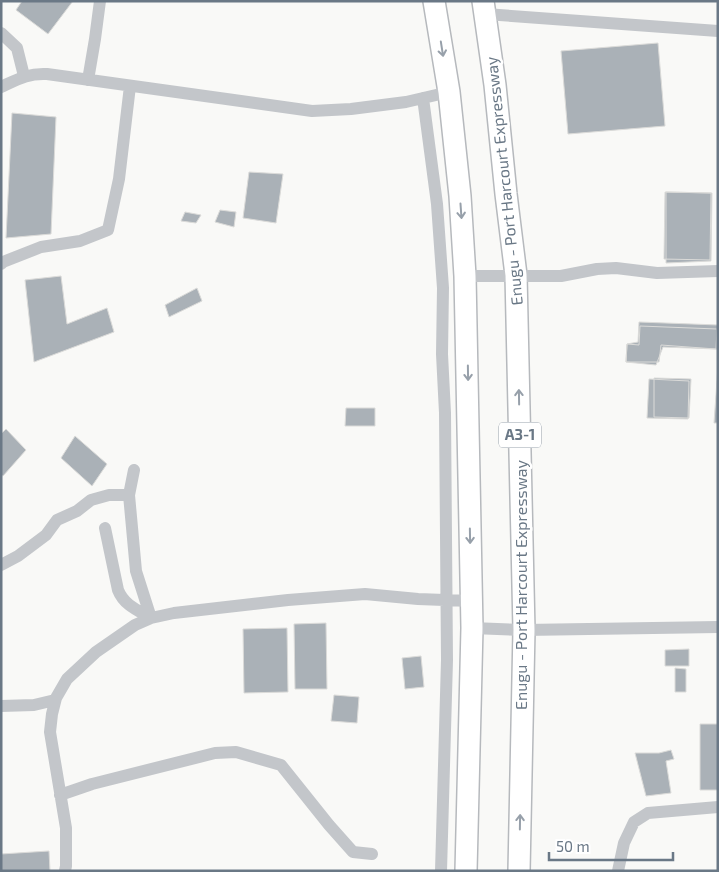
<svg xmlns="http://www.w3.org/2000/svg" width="719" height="872" viewBox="0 0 719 872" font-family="'Exo 2',sans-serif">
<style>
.building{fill:#aab1b7;stroke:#dbdbd9}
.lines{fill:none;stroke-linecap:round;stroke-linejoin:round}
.trunk-casing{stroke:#b6b9bd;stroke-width:24}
.minor{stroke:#c3c6ca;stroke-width:12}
.trunk{stroke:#fff;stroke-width:21}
.oneway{stroke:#97a0aa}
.labels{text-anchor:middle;stroke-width:5;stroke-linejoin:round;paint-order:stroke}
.shield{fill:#fff;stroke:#97a0aa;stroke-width:1}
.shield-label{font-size:15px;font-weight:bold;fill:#6a7886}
.street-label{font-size:16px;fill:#6a7886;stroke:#fff}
</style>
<rect width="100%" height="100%" fill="#f9f9f7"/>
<path class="building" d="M22,1H73L48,34L16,10Z
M658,43L665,126L568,134L561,51Z
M12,113L56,117L51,234L6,238Z
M249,172L283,174L276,223L243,218Z
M665,192L711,193L710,260L664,259Z
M666,192L712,193L711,261L666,263Z
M220,210L236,212L234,227L215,222Z
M185,212L201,215L196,223L181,221Z
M61,276L67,324L107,308L114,332L34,362L25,280Z
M197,288L202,301L169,317L165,305Z
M639,322L718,325L717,349L663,347L656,365L626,362L627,344L638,342Z
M640,326L717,329L716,349L661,345L659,362H626L627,344L639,345Z
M718,366V423H714Z
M654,378L691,379L689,418L654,417Z
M649,379L689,381L688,419L647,418Z
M346,408H375V426H345Z
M6,429L26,450L3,476L1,475V434Z
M75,436L107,464L92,486L61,458Z
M326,623L327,689H295L294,624Z
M287,628L288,692L244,693L243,629Z
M689,649V666H665V650Z
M421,656L424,687L405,689L402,658Z
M675,668L686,669V692H675Z
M334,695L359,697L357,723L331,721Z
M700,724H718V790H700Z
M671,750L674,759L666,761L671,793L646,796L635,753H659Z
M49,851L50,871H1V854Z"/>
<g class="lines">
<g class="trunk-casing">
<path id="trunk" d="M434,1L449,92L460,196L465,276L472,628L466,871
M483,1L495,85L506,194L516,275L524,630L519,871"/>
</g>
<path class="minor" d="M485,14L718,31
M1,33L17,48L24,76
M88,80L95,39L100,1
M1,87C18,79 28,73 47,74L312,111L351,109L406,102L449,92
M423,98L437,204L443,288L442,354L445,413L447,660L441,871
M1,264L3,262L41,247L80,241L108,230L119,179L130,86
M465,276H561L597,269L616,268L657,273L718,271
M134,470L129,495L136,571L151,618
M105,528L118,590C124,605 137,610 151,618
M1,565L18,556L46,535L57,520L77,511L91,500L109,495H129
M472,628L524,630L718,627
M1,706L34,705L55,700
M60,795L92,784L215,753L236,752L281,765L329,825L353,852L372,854
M65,871L66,866V828L50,732L52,714L56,698L67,679L96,652L135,625L151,618L174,613L288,600L365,594L418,599L471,601
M618,871L624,843L634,822L648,813L718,807"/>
<use href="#trunk" class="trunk"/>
</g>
<defs><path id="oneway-shaft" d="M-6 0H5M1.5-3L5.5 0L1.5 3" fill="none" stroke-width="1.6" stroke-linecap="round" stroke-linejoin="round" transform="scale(1.25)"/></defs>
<g class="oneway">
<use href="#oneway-shaft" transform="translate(442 49) rotate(81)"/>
<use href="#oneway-shaft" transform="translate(461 211) rotate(86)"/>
<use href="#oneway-shaft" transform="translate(468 373) rotate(89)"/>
<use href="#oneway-shaft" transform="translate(519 397) rotate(-91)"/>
<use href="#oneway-shaft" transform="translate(470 536) rotate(89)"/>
<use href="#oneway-shaft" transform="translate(520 822) rotate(-89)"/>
</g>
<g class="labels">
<rect class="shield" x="499" y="422.5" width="42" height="25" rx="4"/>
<g class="shield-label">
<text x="520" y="440">A3-1</text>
</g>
<g class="street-label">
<text transform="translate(504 181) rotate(-96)" y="6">Enugu - Port Harcourt Expressway</text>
<text transform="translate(521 585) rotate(-90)" y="6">Enugu - Port Harcourt Expressway</text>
</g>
</g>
<rect width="719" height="872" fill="none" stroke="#6a7886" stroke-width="5"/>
<path d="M549 852v8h124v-8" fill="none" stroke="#6a7886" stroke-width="2.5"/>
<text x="556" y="852" font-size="15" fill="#6a7886" stroke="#ffffff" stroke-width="4" paint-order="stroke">50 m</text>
</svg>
